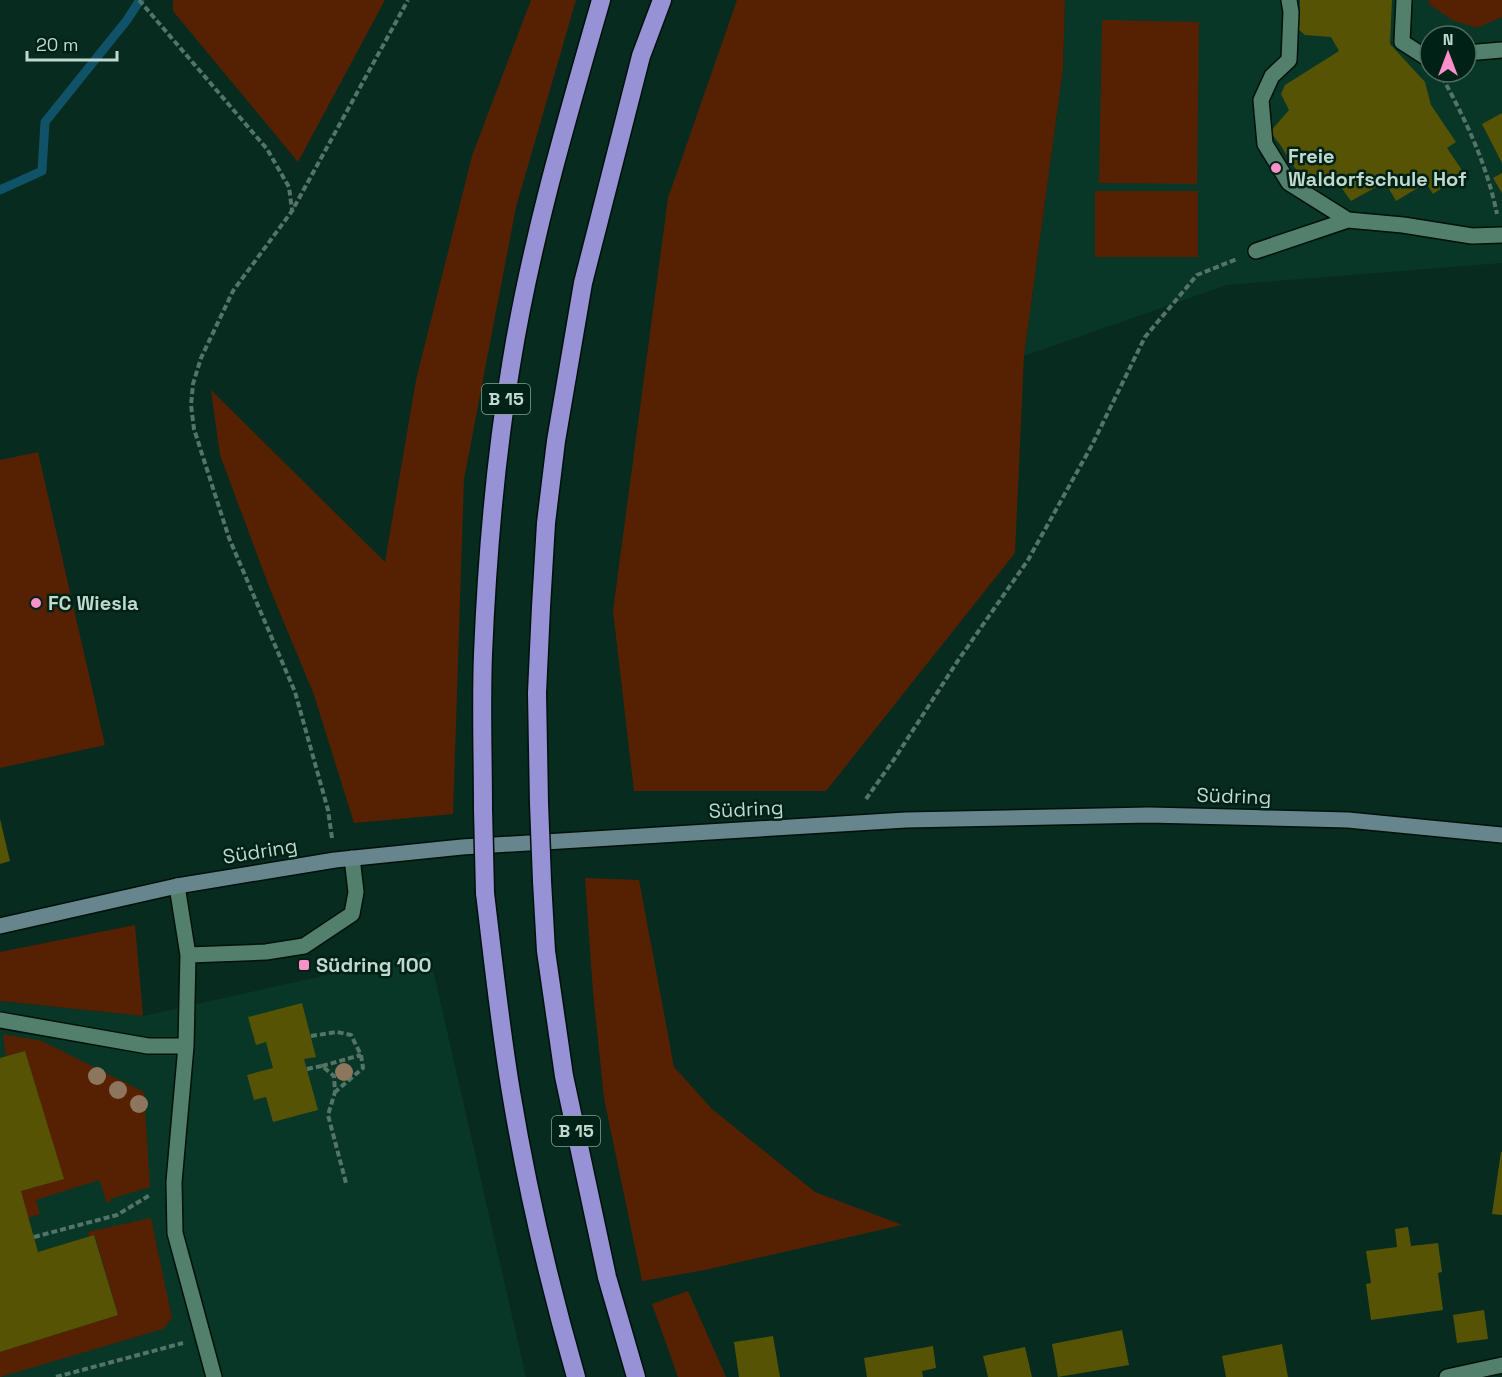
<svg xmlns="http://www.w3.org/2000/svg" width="1502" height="1377" viewBox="0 0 1502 1377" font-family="'Space Grotesk',sans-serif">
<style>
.built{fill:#083627;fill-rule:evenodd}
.green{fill:#562102}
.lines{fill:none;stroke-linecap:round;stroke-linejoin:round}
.stream{stroke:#105268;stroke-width:9}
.building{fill:#575304}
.lane-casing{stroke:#00120a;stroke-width:18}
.street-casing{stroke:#00120a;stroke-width:18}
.secondary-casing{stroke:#00120a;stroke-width:18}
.highway-casing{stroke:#00120a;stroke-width:21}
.path{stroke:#557468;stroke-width:4;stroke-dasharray:6 3;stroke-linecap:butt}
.lane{stroke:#52806d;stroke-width:15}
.street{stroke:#52806d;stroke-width:15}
.secondary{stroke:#66858c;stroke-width:15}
.highway{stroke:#9692d5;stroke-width:18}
.highway-bridge-casing{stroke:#00120a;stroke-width:21;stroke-linecap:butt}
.highway-bridge{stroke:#9692d5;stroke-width:18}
.tree{fill:#8d765e}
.poi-dot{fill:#f890ca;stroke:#002216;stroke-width:2}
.labels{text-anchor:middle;stroke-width:5;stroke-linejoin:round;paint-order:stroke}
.shield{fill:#002216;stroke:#86a196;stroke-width:1.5}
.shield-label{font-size:18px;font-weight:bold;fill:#c0d8cd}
.poi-label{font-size:20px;font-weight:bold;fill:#c0d8cd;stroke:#002216;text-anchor:start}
.street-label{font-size:20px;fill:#c0d8cd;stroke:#002216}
</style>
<rect width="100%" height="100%" fill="#072b1f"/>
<path class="built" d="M1065,0H1502V263L1227,285L1024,356L1063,69ZM1430,36H1466V72H1430Z
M429,952L526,1377H0V1001L143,1016Z"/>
<path class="green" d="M173,0H385L298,162L173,11Z
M531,0H576L516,207L464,479L453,814L354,823L314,695L268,584L220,455L211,390L385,562L416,380L472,156Z
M737,0H1065L1063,69L1024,356L1015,553L826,791H634L613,611L668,198Z
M1428,0H1502V17L1477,28L1452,20L1429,4Z
M1102,20L1199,22L1197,184L1099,183Z
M1095,191H1198V257H1095Z
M38,452L105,745L0,768V460Z
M585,878L639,880L674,1067L712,1109L815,1192L902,1225L705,1270L642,1281L604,1098L593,992Z
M135,925L143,1016L0,1001V952Z
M3,1034L42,1041L144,1092L150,1187L110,1199L111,1202L107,1203L99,1180L36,1200L40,1214L28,1218L21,1191L63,1179L25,1051L6,1056Z
M151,1218L172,1318L163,1329L0,1377V1352L118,1315L95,1236L89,1237L88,1232Z
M688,1291L726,1377H678L652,1304Z"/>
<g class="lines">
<path class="stream" d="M0,190L42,171L45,122L127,20L140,0"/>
</g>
<path class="building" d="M1300,0H1392L1390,44L1425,82L1431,105L1456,142L1447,148L1464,173L1433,194L1426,183L1396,201L1385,182L1351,201L1338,183L1308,192L1304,182L1279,143L1270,132L1289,110L1281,94L1285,85L1339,51L1331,37L1305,35L1299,30Z
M1502,113V163L1482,124Z
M1502,173V193L1493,178Z
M0,819L10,861L0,864Z
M302,1003L316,1057L304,1059L318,1110L273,1122L266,1097L254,1100L247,1075L273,1068L266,1042L256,1045L248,1017Z
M25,1051L64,1179L21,1191L38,1252L94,1235L118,1315L0,1352V1058Z
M1501,1152H1502V1215L1492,1214Z
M1408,1227L1411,1246L1438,1243L1442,1272L1438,1273L1443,1310L1371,1320L1366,1284L1371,1283L1366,1251L1397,1247L1395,1229Z
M1484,1310L1488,1339L1457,1343L1453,1315Z
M1122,1330L1129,1365L1058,1377L1052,1344Z
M773,1336L780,1377H739L734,1342Z
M1282,1344L1288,1377H1226L1222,1356Z
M933,1346L936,1368L922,1371L923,1377H867L864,1358Z
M1025,1347L1032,1377H988L983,1356Z"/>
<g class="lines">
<g class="lane-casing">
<path id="lane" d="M1289,0L1291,12L1289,60L1272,76L1261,100L1265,144L1289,183L1348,220
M1404,0L1402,42L1430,60
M1466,53L1502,50
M1256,251L1348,220L1403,225L1472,236L1502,235
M177,886L188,955L186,1046L174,1182L175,1233L214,1377
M188,955L266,952L304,946L352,914L356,892L352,858
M0,1020L148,1046H186"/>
</g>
<g class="street-casing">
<path id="street" d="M1447,1377L1502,1365"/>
</g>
<g class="secondary-casing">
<path id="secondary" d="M0,926L177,886L335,860L462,847L906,820L1149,815L1348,820L1502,835"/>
</g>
<g class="highway-casing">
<path id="highway" d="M539,803L537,693L541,607L546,523L556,441L583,283L641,56L662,0
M483,809C483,758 481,706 483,654C487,558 495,461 511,365C531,241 566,121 601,0
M542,881L546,951L564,1076L607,1277L636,1377
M485,893C493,959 500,1026 511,1092C527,1189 549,1283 576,1377"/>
</g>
<path class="path" d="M139,0L267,149L289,187L292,210
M1442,77C1466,120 1487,165 1497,214
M866,799L895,758L957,662L1028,560L1092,445L1145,337L1197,275L1237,259
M332,838L328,810L295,692L229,538L194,429L191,405L193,384L201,358L233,291L292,211L408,0
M311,1036L337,1032L351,1035L361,1055L363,1068L335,1092
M322,1066L361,1055
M307,1069L322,1066L334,1076L335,1092L328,1115L346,1183
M34,1237L117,1215L150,1195
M56,1377L183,1343"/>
<use href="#lane" class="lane"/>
<use href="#street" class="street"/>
<use href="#secondary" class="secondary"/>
<use href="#highway" class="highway"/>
<g class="highway-bridge-casing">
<path id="highway-bridge" d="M539,803L542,881
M483,809L485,893"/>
</g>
<use href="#highway-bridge" class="highway-bridge"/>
</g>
<g class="tree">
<circle cx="344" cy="1072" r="9"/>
<circle cx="97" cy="1076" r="9"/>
<circle cx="118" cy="1090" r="9"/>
<circle cx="139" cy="1104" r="9"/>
</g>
<g class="poi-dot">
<circle cx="1276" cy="168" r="6"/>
<circle cx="36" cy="603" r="6"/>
<rect x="298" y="959" width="12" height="12" rx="3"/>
</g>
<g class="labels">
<g class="shield">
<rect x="482" y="384" width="48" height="30" rx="4.5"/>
<rect x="552" y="1116" width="48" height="30" rx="4.5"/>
</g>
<g class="shield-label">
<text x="506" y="405">B 15</text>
<text x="576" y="1137">B 15</text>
</g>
<g class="poi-label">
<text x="1288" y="163">Freie<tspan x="1288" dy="23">Waldorfschule Hof</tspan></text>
<text x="48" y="610">FC Wiesla</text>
<text x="316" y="972">Südring 100</text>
</g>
<g class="street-label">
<text transform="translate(1234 796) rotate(2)" y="7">Südring</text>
<text transform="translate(746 809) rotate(-3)" y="7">Südring</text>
<text transform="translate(260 851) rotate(-9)" y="7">Südring</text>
</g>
</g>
<g transform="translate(1448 54)"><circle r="28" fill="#002216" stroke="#4d6b5f" stroke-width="1.5"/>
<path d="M0-4.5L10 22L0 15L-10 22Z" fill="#f890ca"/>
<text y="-9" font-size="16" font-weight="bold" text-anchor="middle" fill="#c0d8cd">N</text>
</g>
<path d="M27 51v9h90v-9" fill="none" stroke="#c0d8cd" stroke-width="3"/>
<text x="36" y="51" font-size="18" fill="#c0d8cd" stroke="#002216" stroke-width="4.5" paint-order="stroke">20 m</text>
</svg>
